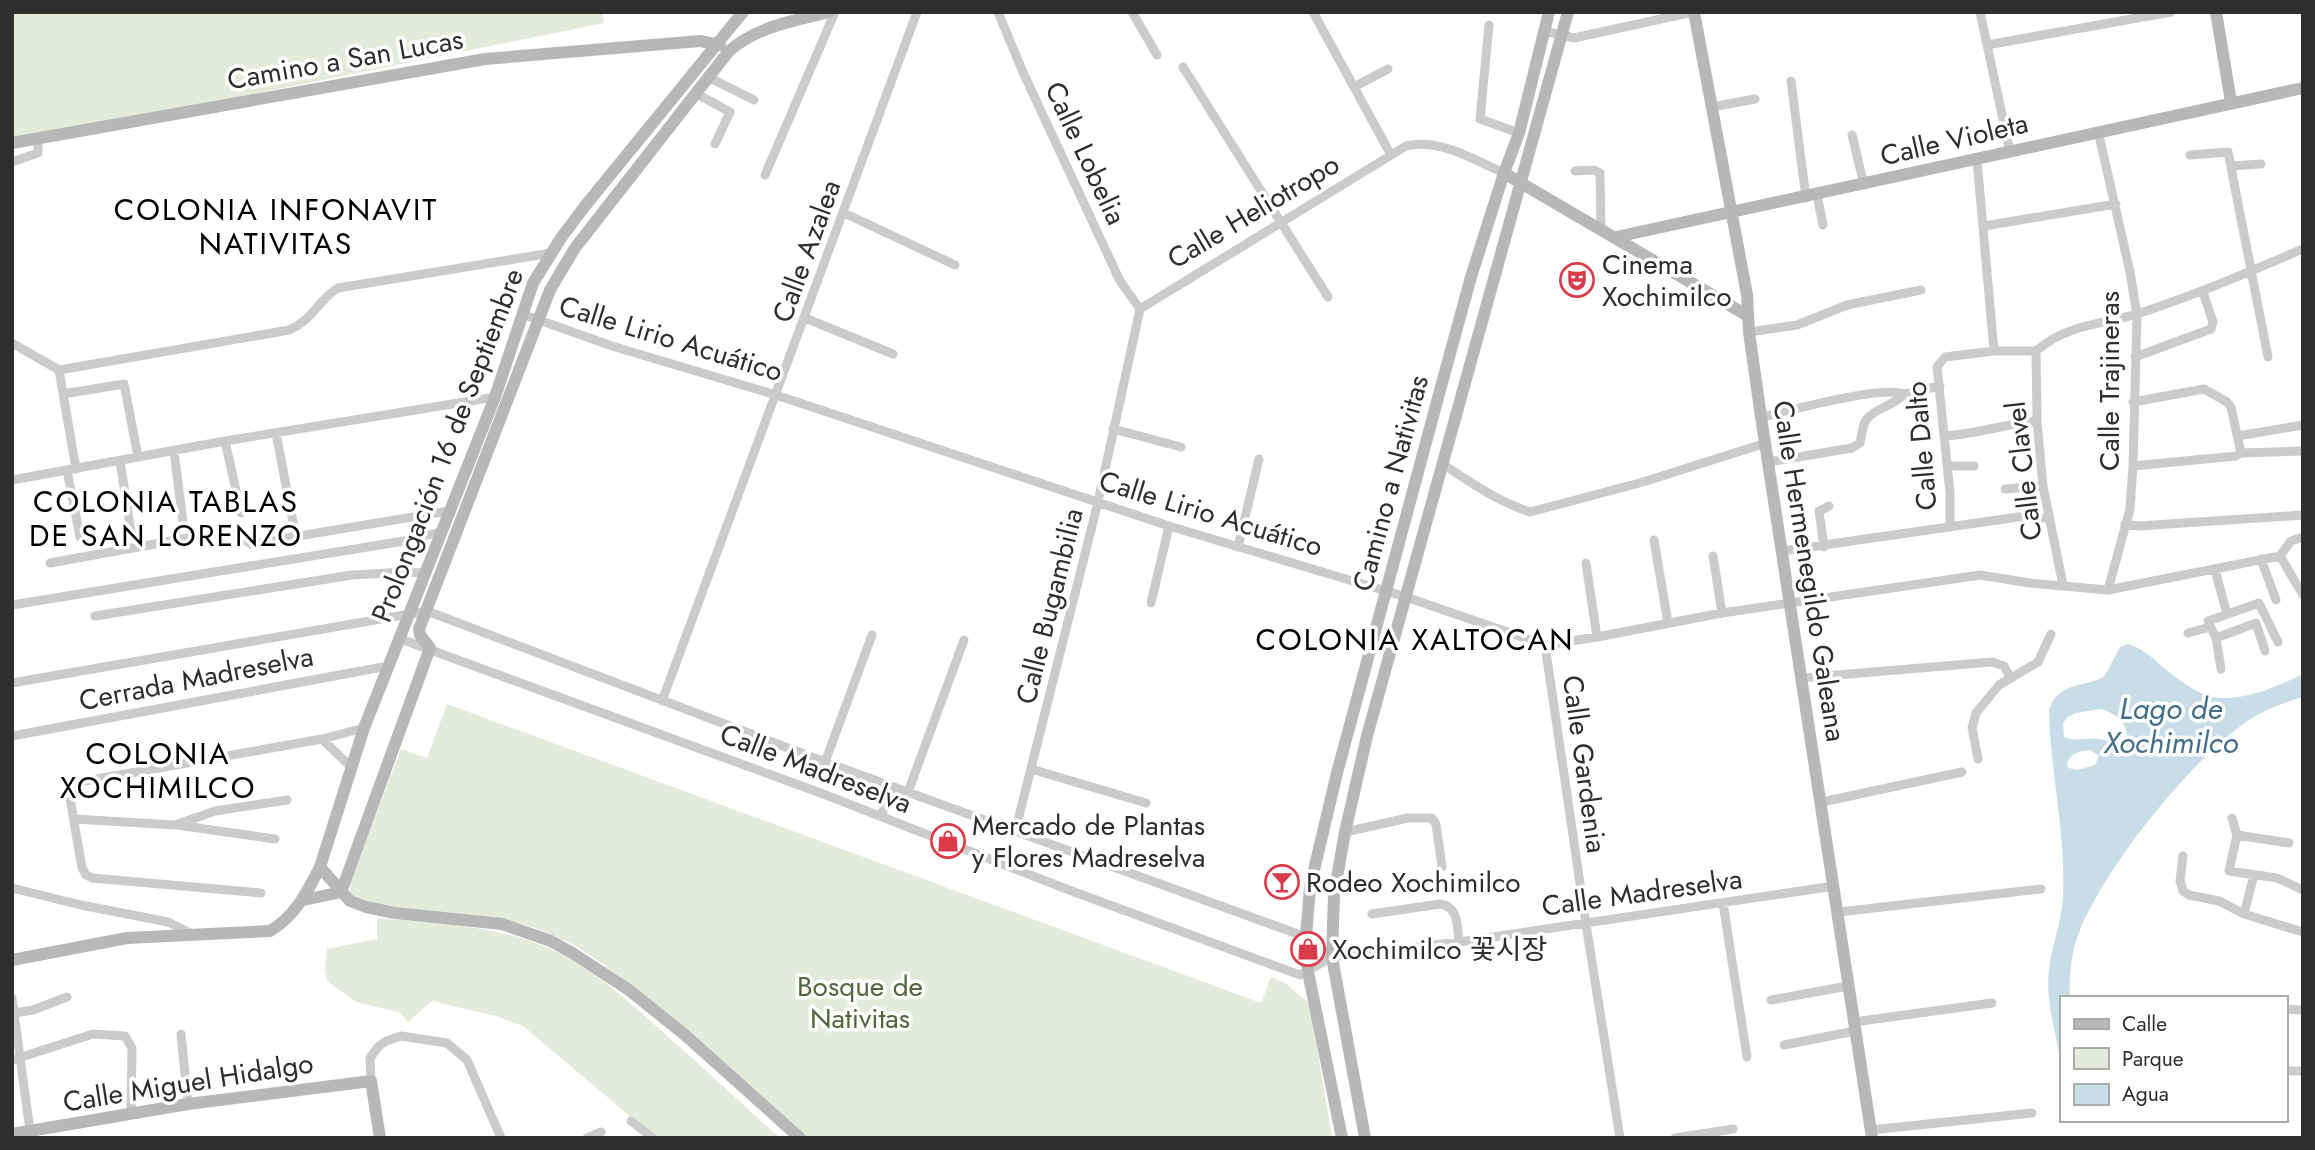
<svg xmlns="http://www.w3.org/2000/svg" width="2315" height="1150" viewBox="0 0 2315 1150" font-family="Jost,'Noto Sans KR',sans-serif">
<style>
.green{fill:#e4eadc}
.water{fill:#c9dde9;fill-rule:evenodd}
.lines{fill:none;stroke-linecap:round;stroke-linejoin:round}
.street{stroke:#cbcbcb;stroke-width:9}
.secondary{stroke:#b8b8b8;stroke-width:12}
.labels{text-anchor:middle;stroke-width:7;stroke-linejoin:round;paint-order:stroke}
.street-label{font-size:28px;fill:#2e2e2e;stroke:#fff}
.poi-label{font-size:28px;fill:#2e2e2e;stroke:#fff;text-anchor:start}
.park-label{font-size:28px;fill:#52673e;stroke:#fff}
.neighbourhood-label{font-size:30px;letter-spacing:2px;fill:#000;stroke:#fff}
.water-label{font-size:30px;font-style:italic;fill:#416f8b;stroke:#fff}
</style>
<rect width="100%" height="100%" fill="#fff"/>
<path class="green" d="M12,12H602L604,23L12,143Z
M447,704L1261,1003L1271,977L1285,983L1310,1004L1332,1138H803C763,1102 723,1067 683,1032C639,993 597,951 541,930C480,908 413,917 353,896L350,891L351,881L401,749L427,758Z
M377,918C427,923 481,924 530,941C586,960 629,1002 673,1041C709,1073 744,1106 780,1138H659L631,1117L523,1026L496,1016L432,1001L408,1022L399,1012L356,1002L327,981L325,968L327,949L377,939Z"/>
<path class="water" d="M2128,644C2144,648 2155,661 2168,671C2181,682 2202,697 2220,698C2249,699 2278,686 2303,674V697C2286,702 2269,708 2254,717C2195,753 2102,870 2078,935C2071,954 2069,977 2070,998H2061V1064C2056,1033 2045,1000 2049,969C2052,944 2062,921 2063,896C2066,833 2050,772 2049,709C2060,681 2082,688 2104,677L2120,647ZM2100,709C2117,713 2129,724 2127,743C2118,746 2109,740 2099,739C2087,737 2074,742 2064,737L2063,723L2068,717L2076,713ZM2091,750L2099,756L2095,765L2077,770L2069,768L2067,765C2069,753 2080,751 2091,750Z"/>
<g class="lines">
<path class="street" d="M998,12L1022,70L1120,281L1140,309
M1132,12L1157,55
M1313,12L1391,155
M1980,12L2010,152
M1489,25L1480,119L1519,133
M1544,31L1574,38L1693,12
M1987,45L2171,12
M1183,67L1328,297
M708,77L754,100
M1791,81L1806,198
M1354,87L1388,69
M697,94L730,112L715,144
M1712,107L1755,99
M2098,131L2130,272L2137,315L2133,466L2130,509L2108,590
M1852,135L1864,185
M2190,155L2228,152L2268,357
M1977,160L1994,351
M12,162L38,153V139
M2231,166L2261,164
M1575,171L1594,170L1600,173L1601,230
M765,175L835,12
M1817,195L1823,225
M844,213L955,265
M1984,226L2116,204
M1140,309L1406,146C1440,138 1474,160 1504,173
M522,314L612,346L776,395L1169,526L1406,597L1545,645L1597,637L1722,613L1980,575L2030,583L2108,590L2280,556L2291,541L2303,537
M805,318L893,354
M1749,332L1797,325L1847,305L1921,290
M12,343L59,370L289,330C313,320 318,300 338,288L551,253
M2036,351L2037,421L2043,486L2063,585
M2135,357L2211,329L2213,322L2203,292
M59,370L76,469
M63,394L124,384L138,457
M1904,394L1940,386
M2133,402L2204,389L2227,402L2231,407L2241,453
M1761,417C1789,411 1882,385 1904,394C1894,406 1875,408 1866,420C1862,426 1862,436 1860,443L1852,448L1768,462
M1113,429L1181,447
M276,433L296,538
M1945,436C1976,434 2006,424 2037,421
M2238,436L2303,425
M225,441L241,513
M174,451L183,522
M120,461L131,532
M1444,465C1471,483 1499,502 1530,512L1643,482L1766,443
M1947,466H1974
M2133,466L2236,456L2241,453L2303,451
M67,470L80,537
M12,480L225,441L495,397
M2005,489L2043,486
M2125,524L2139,526L2303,515
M1950,527V493L1937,367L1945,357L1994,351H2036C2071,321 2105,326 2146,311C2200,293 2251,271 2303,249
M1654,540L1668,623
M1238,547L1259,459
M1824,547L1819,511L1829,506
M1782,551L2018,517L2048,518
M1713,556L1722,613
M2280,556L2303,595
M2261,559L2276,600
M50,563L215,533L231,532L251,544L448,511
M1586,563L1597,637
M2215,570L2227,614
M1151,603L1169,526
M12,605L404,541L440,532
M95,616L352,575L405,572L425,573
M2188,633L2210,627
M398,638L826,795L1069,890L1300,975L1332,957L1459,942L1834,886
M2216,638L2256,623L2265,651
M1545,645L1586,924L1620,1138
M2221,669L2216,638L2208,621L2259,603L2278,642
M1801,678L1992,662L2004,666L2010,677
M12,683L427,611L825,762L1306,937L1332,957
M662,701L917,12
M12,736L388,666
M322,739L352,768
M1978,759L1972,728L1976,713L1999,685L2038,662L2051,634
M825,762L872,635
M1031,769L1146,803
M908,792L964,640
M1822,802L1962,772
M881,816L893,787
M2232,818L2237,835L2229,871L2277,878L2303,890
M75,819L175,825L215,811L287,800
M177,825L275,839
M1015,832L1098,502L1140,309
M1345,832L1408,818H1432L1436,824L1442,867
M2237,835L2289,843
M2183,856L2180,881L2183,891L2189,895L2219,901L2244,914L2303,932
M12,888L81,905L168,922L194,935
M261,893L92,878L86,875L82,868L69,792L74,783L322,739L364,728
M1723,903L1747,1057
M1839,912L2041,889
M1372,914L1440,904C1459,907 1457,926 1459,942
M2244,914L2254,875
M12,998L31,1138
M1771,1000L1848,986
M2285,1009L2303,1010
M14,1013L33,1010L67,997
M1854,1022L1992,1003
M181,1034L188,1104
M1784,1045L1855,1031
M12,1060L93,1034L125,1036L132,1048L131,1115
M2285,1071H2303
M371,1081L370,1058L378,1047L386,1041L401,1036L447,1043L467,1060L501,1138
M631,1121L653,1138
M1871,1130L2032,1113
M587,1138L601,1132
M1675,1138L1733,1129"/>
<path class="secondary" d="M743,12L585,206L561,238L533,283L495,397L364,728L320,867L350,901L366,907L395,913L502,924L551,941L574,954L629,990L685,1035L800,1138
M1694,12L1747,295L1749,332L1761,417L1872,1138
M2216,12L2231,102
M12,143L485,59L700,41L720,45
M1504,173L1748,316
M1616,237L2303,88
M341,892L430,648L420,635L419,629L550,290L575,248L729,51C758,26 794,21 829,12
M304,900L341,892
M12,960L127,938L270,931C295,916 307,893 320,867
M12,1134L188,1104L371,1081L380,1138
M1342,1138L1308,972L1306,937L1310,887L1337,773L1442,383L1471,277L1504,173L1519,133L1549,12
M1365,1138L1332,957L1334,895L1345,832L1367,736L1568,12"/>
</g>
<defs>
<g id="theatre-ring" transform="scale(1.75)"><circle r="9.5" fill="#fff" stroke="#db3a48" stroke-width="1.5"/><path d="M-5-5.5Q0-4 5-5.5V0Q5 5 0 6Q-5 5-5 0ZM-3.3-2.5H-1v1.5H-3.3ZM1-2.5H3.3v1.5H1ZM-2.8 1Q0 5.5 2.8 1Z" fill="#db3a48"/></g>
<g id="shop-ring" transform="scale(1.75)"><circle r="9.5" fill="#fff" stroke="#db3a48" stroke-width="1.5"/><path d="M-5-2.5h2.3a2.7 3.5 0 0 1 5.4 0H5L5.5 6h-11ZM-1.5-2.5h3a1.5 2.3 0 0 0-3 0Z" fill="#db3a48"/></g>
<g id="bar-ring" transform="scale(1.75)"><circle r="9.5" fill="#fff" stroke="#db3a48" stroke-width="1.5"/><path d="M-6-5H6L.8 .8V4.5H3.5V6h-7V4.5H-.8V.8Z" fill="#db3a48"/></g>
</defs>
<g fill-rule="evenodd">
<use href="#theatre-ring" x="1577" y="280"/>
<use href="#shop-ring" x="948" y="841"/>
<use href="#bar-ring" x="1282" y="882"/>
<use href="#shop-ring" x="1308" y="949"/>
</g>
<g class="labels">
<g class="street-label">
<text transform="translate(345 59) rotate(-10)" y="10">Camino a San Lucas</text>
<text transform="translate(1954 139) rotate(-13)" y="10">Calle Violeta</text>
<text transform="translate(1086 153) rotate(65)" y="10">Calle Lobelia</text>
<text transform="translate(1253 211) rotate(-31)" y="10">Calle Heliotropo</text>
<text transform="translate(806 251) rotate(-70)" y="10">Calle Azalea</text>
<text transform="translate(671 338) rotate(17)" y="10">Calle Lirio Acuático</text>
<text transform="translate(2109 381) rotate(-90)" y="10">Calle Trajineras</text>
<text transform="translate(447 445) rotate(-69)" y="10">Prolongación 16 de Septiembre</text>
<text transform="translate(1921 446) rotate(-95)" y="10">Calle Dalto</text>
<text transform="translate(2023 471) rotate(-97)" y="10">Calle Clavel</text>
<text transform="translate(1390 483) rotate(-75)" y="10">Camino a Nativitas</text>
<text transform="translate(1211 513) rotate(17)" y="10">Calle Lirio Acuático</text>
<text transform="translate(1810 571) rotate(81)" y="10">Calle Hermenegildo Galeana</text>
<text transform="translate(1049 606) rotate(-76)" y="10">Calle Bugambilia</text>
<text transform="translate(196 678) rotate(-11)" y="10">Cerrada Madreselva</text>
<text transform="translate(1585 764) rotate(82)" y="10">Calle Gardenia</text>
<text transform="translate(816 768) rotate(21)" y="10">Calle Madreselva</text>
<text transform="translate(1642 892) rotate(-8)" y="10">Calle Madreselva</text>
<text transform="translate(188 1082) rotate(-9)" y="10">Calle Miguel Hidalgo</text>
</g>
<g class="poi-label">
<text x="1602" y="274">Cinema<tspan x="1602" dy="32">Xochimilco</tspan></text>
<text x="972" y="835">Mercado de Plantas<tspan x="972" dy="32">y Flores Madreselva</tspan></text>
<text x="1306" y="892">Rodeo Xochimilco</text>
<text x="1332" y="959">Xochimilco 꽃시장</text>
</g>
<g class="park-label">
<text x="860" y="996">Bosque de<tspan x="860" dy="32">Nativitas</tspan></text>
</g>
<g class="neighbourhood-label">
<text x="276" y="220">COLONIA INFONAVIT<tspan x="276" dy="34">NATIVITAS</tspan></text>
<text x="166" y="512">COLONIA TABLAS<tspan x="166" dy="34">DE SAN LORENZO</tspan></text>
<text x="1415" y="650">COLONIA XALTOCAN</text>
<text x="158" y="764">COLONIA<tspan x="158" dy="34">XOCHIMILCO</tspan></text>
</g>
<g class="water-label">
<text x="2171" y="719">Lago de<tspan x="2171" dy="34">Xochimilco</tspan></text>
</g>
</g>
<rect width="2315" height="1150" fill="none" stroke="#2e2e2e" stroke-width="28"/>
<rect x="2060" y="996" width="228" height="126" fill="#ffffff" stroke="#ababab" stroke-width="2"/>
<rect x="2074" y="1019" width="35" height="10" fill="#b8b8b8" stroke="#ababab" stroke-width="2"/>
<text x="2122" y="1031" font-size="21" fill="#2e2e2e">Calle</text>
<rect x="2074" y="1048" width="35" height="21" fill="#e4eadc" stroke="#ababab" stroke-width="2"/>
<text x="2122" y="1066" font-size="21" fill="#2e2e2e">Parque</text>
<rect x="2074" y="1084" width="35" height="21" fill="#c9dde9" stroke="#ababab" stroke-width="2"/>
<text x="2122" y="1101" font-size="21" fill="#2e2e2e">Agua</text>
</svg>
